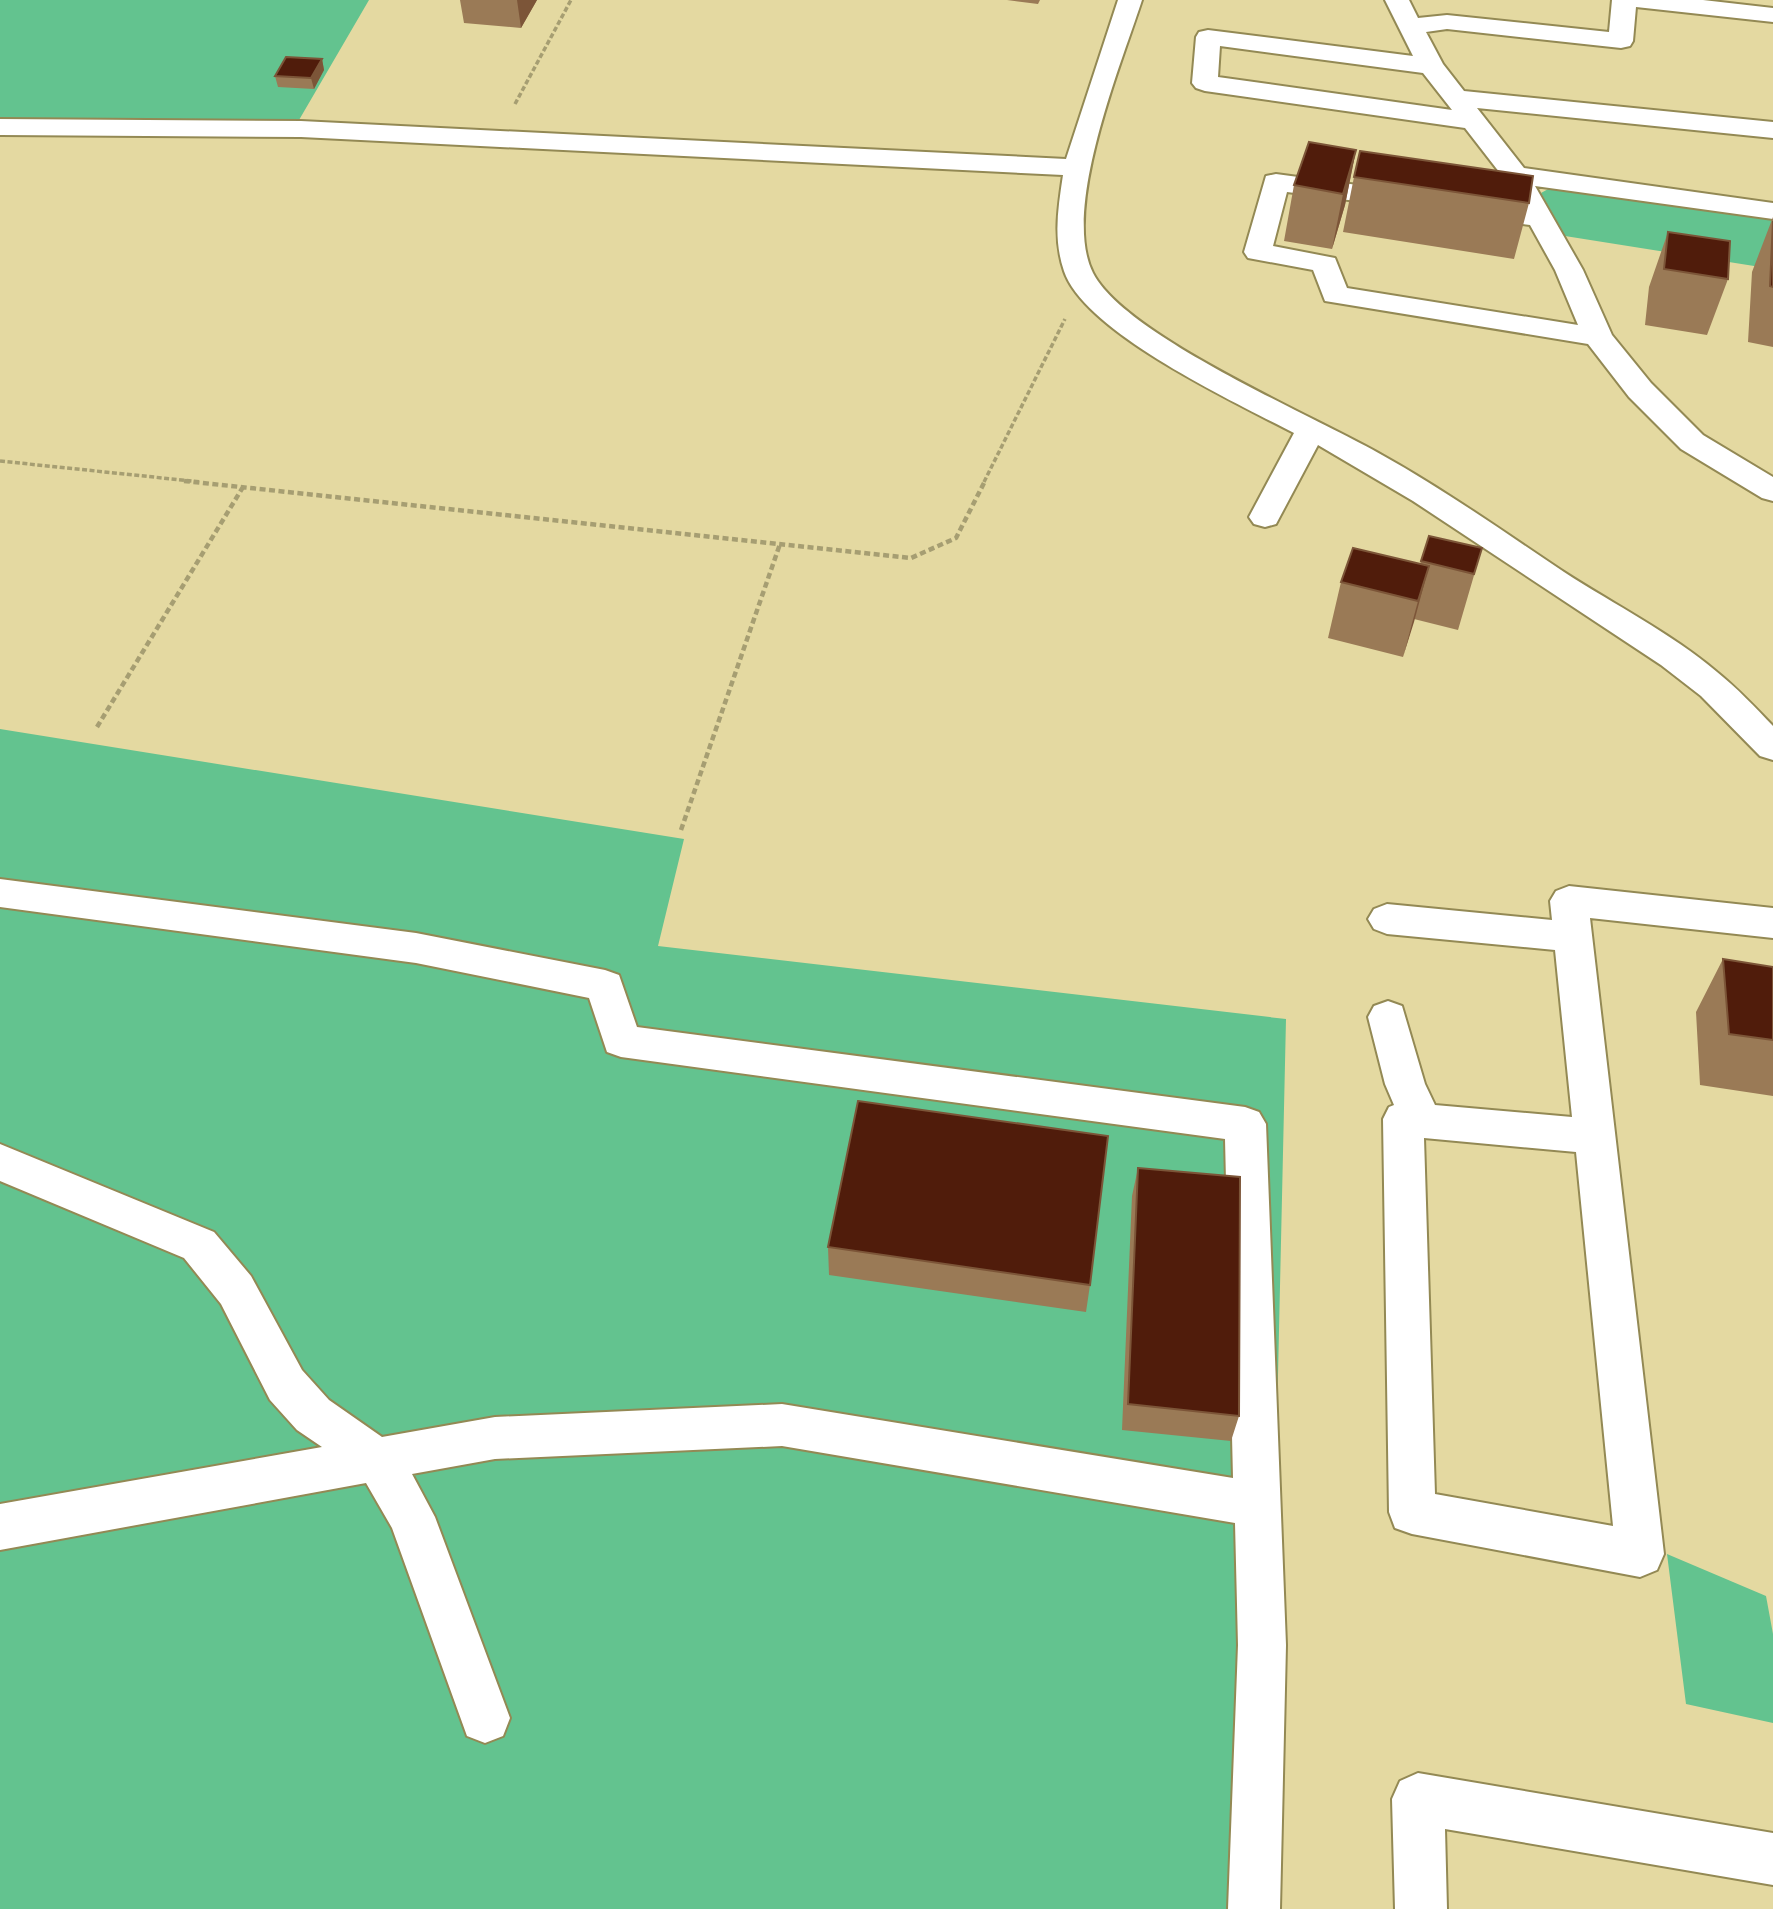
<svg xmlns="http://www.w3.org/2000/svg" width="1773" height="1909" viewBox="0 0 1773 1909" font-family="'Fira Sans Condensed',sans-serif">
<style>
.green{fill:#63c38f}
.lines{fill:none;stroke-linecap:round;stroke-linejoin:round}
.minor-casing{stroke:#938954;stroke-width:4}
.path-far1{stroke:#a69e72;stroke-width:3.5;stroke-dasharray:5 2.5;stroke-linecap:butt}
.path{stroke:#a69e72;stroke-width:4.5;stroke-dasharray:6 3.5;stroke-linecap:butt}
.minor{fill:#fff;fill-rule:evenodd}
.wall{fill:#9a7a56}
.shaded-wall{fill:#7c5538}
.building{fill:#501c0b;stroke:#7c5538;stroke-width:2}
</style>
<rect width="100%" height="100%" fill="#e4d9a1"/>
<path class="green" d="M0,0H369L299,120L0,119Z
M1550,188L1773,215V269L1565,236L1541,193Z
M0,729L684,839L658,946L1286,1019L1266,1909H0Z
M1667,1554L1766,1596L1773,1634V1723L1686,1704Z"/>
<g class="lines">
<g class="minor-casing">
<path id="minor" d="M1118,0H1142C1121,65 1061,210 1093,273C1125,336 1316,417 1382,455C1445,490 1504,532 1564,572C1615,605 1671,633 1717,672C1737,688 1755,707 1773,726V760L1760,756L1701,696L1661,665L1413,501L1318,445L1276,524L1265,527L1254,524L1249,517L1294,433C1237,403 1085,333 1064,271C1053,239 1058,208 1063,175L301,137L0,135V119L301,121L1066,159Z
M1385,0H1409L1418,18L1447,15L1609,32L1612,0H1703L1773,8V22L1636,7L1633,41L1630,46L1621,48L1447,29L1426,32L1443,64L1464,91L1773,122V138L1477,108L1524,168L1773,203V219L1535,186L1583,270L1612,335L1651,383L1703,435L1773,477V501L1762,498L1681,449L1629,397L1588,344L1325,301L1313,270L1248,258L1244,252L1266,176L1276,174L1402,191L1412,193L1416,199L1412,205L1402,207L1287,192L1273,246L1335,258L1347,288L1578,325L1555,270L1530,225L1465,216L1461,210L1465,204L1475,202L1520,207L1503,177L1465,128L1205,91L1196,88L1192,83L1196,37L1199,32L1208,30L1413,56ZM1220,46L1423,73L1452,110L1218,77Z
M0,879L416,933L605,970L619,975L637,1027L1245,1107L1259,1112L1266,1124L1286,1645L1280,1909H1228L1238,1645L1235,1523L782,1446L495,1459L412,1474L435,1517L510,1718L503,1736L485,1743L467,1736L392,1528L366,1483L0,1550V1504L322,1447L297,1430L270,1400L221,1304L184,1258L0,1181V1144L214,1232L251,1276L302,1370L329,1400L382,1437L495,1417L782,1404L1233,1478L1225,1139L621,1057L607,1052L589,998L416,963L0,907Z
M1569,886L1773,908V938L1590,918L1664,1554L1657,1570L1640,1577L1412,1534L1395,1528L1389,1512L1383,1119L1389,1107L1394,1105L1385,1084L1368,1017L1374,1006L1388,1001L1402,1006L1425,1084L1435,1105L1572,1117L1555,950L1387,934L1374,929L1368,919L1374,909L1387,904L1552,920L1550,901L1556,891ZM1424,1138L1576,1152L1613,1526L1435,1494Z
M1418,1773L1773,1833V1885L1445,1829L1447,1909H1395L1392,1799L1400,1781Z"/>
</g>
<path class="path-far1" d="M515,104L571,0
M0,461L201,482
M984,482L1065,319"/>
<path class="path" d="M184,481L911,558L956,538L985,481
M97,727L243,487
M681,830L780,544"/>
<use href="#minor" class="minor"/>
</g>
<path class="wall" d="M460,0H537L521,28L464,23Z
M1007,0H1040L1038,4Z
M322,59L324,70L314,89L278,87L275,76Z
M1356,150L1345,205L1332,249L1284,241L1294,185Z
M1354,177L1529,203L1514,259L1343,232Z
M1773,217V347L1748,342L1752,272Z
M1668,232L1728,279L1707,335L1645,325L1649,287Z
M1429,536L1482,548L1458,630L1414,619L1403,657L1328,638L1341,582L1420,564Z
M1723,959L1773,967V1096L1700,1085L1696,1012Z
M1138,1168L1239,1416L1231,1441L1122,1430L1132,1196Z
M828,1247L1090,1285L1086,1312L829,1275Z"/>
<path class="shaded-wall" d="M517,0H537L521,28Z
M322,59L324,70L314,89L311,78Z
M1356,150L1345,205L1332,249L1343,194Z
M1429,566L1414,622L1403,657L1418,601Z"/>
<path class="building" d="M286,57L322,59L311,78L275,76Z
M1309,142L1356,150L1343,194L1294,185Z
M1360,151L1533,176L1529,203L1354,177Z
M1773,221V287L1770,286Z
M1668,232L1730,241L1728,279L1664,269Z
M1429,536L1482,548L1474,574L1421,561Z
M1353,548L1429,566L1418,601L1341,582Z
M1723,959L1773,967V1040L1729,1034Z
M858,1101L1108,1136L1090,1285L828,1247Z
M1138,1168L1240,1177L1239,1416L1128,1404Z"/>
</svg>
